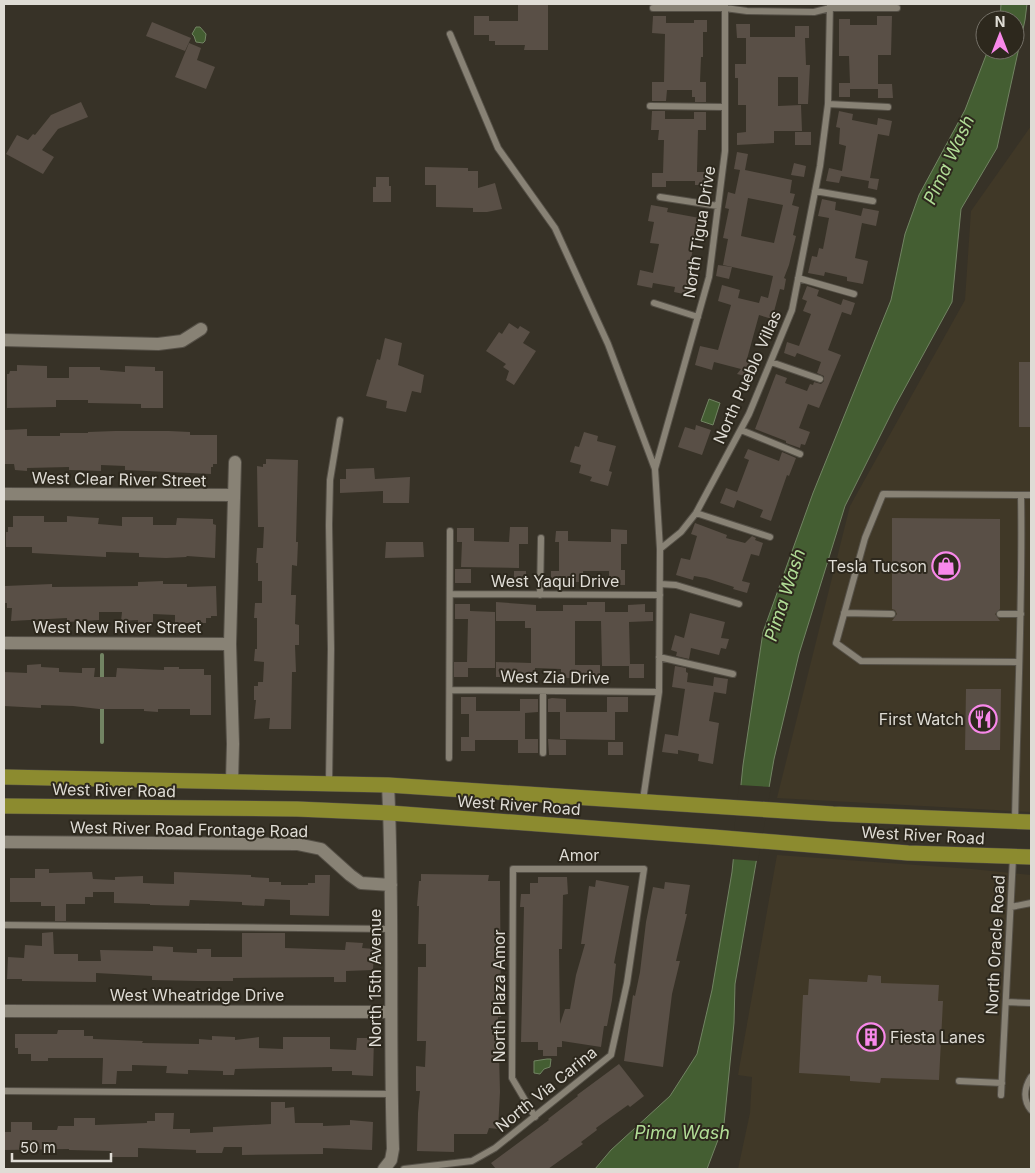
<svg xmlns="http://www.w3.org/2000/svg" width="1035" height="1173" viewBox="0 0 1035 1173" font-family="Inter,sans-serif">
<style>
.built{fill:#403827}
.water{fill:#445e32;stroke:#728463}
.pier{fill:#373227}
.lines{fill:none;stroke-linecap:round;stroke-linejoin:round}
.stream{stroke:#728463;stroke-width:4}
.building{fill:#594f46;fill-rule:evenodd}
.lane-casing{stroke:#555047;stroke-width:8}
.street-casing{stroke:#555047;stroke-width:14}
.primary-casing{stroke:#555047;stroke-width:16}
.lane{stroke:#888275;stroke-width:6}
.street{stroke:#888275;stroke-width:12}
.primary{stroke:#8c8b2f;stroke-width:15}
.labels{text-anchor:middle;stroke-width:4;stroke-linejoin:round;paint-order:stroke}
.street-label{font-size:16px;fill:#dfdcd5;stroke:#2d281d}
.poi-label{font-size:16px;fill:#dfdcd5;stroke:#2d281d;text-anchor:end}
.water-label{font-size:18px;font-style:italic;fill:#b1dd96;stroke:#2d281d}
</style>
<rect width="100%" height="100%" fill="#373227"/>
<path class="built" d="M1031,126V812L777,798L850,506L965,300L971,211Z
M777,855L972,869L1031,875V1169H738L750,1113L752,1077L738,1075Z"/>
<path class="water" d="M1001,4H1027L1025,20L997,148L961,209L952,302L895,406L845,506L799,654L774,759L735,984L734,1023L724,1124L707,1169H595L611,1150L670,1096L697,1054L712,990L732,872L743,765L763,632L813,493L891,300L905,234L919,195L965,110L988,50H1015V20H1000Z
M196,27H200L206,34L205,41L203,43L196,42L194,36L192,34Z
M709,399L720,403L713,425L701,421Z
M547,1059H551L550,1067L544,1069L540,1074L534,1073V1061Z"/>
<path class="pier" d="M739,785L771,787L758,861L731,859Z"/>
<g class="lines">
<path class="stream" d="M102,681V655
M102,742V705"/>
</g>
<path class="building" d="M518,4H548V50H524L525,45H495V41H489V35H474V16H489V21H518Z
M653,16H666V23H694V20H707V32H703V57H701L700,82H706V102H695V97H692V90H667L666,101H652V82H664L665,34L652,33Z
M877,16H892L891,55H878V84H892L893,98H878V89H850V97H839V83H850L849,56H839V19H850V25H877Z
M152,22L191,38L185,51L146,36Z
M736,24H750V37H795V26H809V38H805L806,65H810L808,104H798V77H778V106L801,105L802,131H774V143L737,145V133L746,132V105H738V78H735V64H746V38H737Z
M189,43L201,48L197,60L215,67L206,89L175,77Z
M81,102L88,117L58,129L42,150L54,157L43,174L6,154L17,135L28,140L33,134L35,135L51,115Z
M652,111H665V119H694V112H706V130H698L697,172H706V185H695V181H666V187H652V173H663L664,140H658L659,130H651Z
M839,111L853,114L852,120L877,125L878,118L892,121L889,136L878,134L870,178L879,179L877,190L868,188L869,181L841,176L839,183L826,181L829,168L842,171L846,146L839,144L840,128L836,127Z
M795,132H811V145H795Z
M737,152L748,154L745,170L792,180L790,193L795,194L792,205L799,207L793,235L796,236L789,265L784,278L786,279L784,290L780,289L772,319L759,315L747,359L758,362L753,378L737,374L741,369L714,362L712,370L695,365L700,346L718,350L731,305L718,301L722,285L740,290L738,298L759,303L761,296L768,298L773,276L723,265L728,239L723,238L729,209L725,208L728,192L735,194L740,170L734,169ZM748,198L783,205L774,243L741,236Z
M794,163L806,166L804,177L791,175Z
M425,167L468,168V171H478V188L495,183L502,209L487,212H473V208L436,207V185H425Z
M376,177H389V186H391V202H373V187H376Z
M822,199L836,202L835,210L861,216L863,208L879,211L876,226L862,223L855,258L868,261L863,284L847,281V277L825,272L824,276L808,273L812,256L817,257L819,248L823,249L829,218L818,216Z
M651,205L668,208L667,212L705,219L703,231L697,229L687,278L696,280L693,296L674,292L675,287L653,283L652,288L637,285L640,270L653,273L659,244L650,243L654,222L648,221Z
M718,265L732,267L729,279L716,276Z
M807,286L819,290L817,296L841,305L843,299L855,303L851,315L842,312L828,350L841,355L819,408L808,404L799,428L810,432L805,445L801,444L800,448L786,443V441L755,429L776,374L787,378L785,383L807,391L810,384L813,385L814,382L821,384L824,381V376L817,373L821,362L797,353L795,357L784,353L787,342L799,346L811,314L803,311L807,301L802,299Z
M509,323L518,329L520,326L530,332L523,343L536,351L514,385L506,380L509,371L503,367L506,364L486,351L499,332L502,334Z
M385,338L402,343L398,365L424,375L421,393L412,391L406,412L386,408L387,401L366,396L377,359L380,360Z
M1019,362H1031V427H1019Z
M17,365L47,366V378H69V367H100V370L125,372V366L155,367V371H163V408H141V404L88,403V400H56V407L7,408V374H9L10,371H17Z
M696,425L711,430L702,455L678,447L685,427L695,430Z
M27,429V436H60V433H88V432L115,431H169L190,432V435H217V464H213V467H211V474L125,470V466L101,465V471L69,470V467L27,468V471L15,470L14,464H5L4,430Z
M584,432L598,436L597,441L616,446L609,471L612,472L608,486L590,481L592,477L579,473L581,465L570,462L575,446L579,447Z
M748,449L779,461L782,452L796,458L789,476L787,475L771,521L760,517L763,510L737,500L734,508L720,503L726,488L737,492L749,460L744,458Z
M266,459L298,460L296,542H298L297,566L292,565L291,595H296L295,624L299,625V645H295L296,672H292L291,729H269L270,718L254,719L256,700H254V686H258V682H263L264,662L254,661L255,649H257V618H254L255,603H262V581H258V563H256L257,548H263L264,527H258L257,466L263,467V464H266Z
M374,468L375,479L410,477L409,503H383V491L340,493V479H346V469Z
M13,516H44V522H67V516L81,517L99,518L98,524L122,526V517H153V525H176L177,518L213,519V524L216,525L215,558L187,556L186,557L166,558L139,557V553L106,552V557L32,553V547H6V532H8V527H13Z
M892,518L1000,519V609L995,614L1000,621H892L897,614L895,610L892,609Z
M695,523L727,535L726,538L745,543L752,536L756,538L755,540L763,543L759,556L751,554L742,581L750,583L747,593L733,589L734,587L706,578L694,576L693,580L676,575L681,558L690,560L697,536L691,534Z
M510,527H528V544H519V568L461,567L462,542H457V528H474V541L509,542Z
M611,529L627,530V544H621V570H625V585H609V571H583V582H568V584H551V571H559V542H555L556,531H568V541L611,542Z
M386,542H423L424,557L385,558Z
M455,569H471V583H455Z
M514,571H526V583H514Z
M163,581V584H187V587L216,586L217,616H211V618H206V623H175V615L153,614V623H138V620L121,621L122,612H99V620L67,622V618L11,621L12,608H7V603H4L5,586L52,584V587L138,586V582Z
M496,602L536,605V611H563V605H587V602H605V612H628V605L645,604V612H653V621L629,622L630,664H644V678H629V666H602L601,621H575V665H600V676H575V678H561V669L535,668V677H496V662L531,663V628H525V621H496Z
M455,604H470V611L495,612V668H468V677H454V662H467L468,619H455Z
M690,613L725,622L721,638L729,639L726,649L721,648L719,655L691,648L689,659L676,656L677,652L671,650L675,635L684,638Z
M41,664V667L59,668V672L82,673V668H95L94,677H116L117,668L164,670V667H179V669H204V675H211V715H190V709H158V712L144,711V709H99L73,706L41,705V708L4,706V672L27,673V665Z
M675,666L686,668V672L688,673L687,682L713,686L714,677L728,679L726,694L714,692L709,721L719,723L713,764L698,761L699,754L678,750V754L662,752L665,734L678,736L685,689L672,687Z
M966,689H1001L1000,750H965Z
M461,697H476V711H520V699H538V712L525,713V739H538V753H518V740H475V751H461V737H469V714H461Z
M607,697H628V712H607Z
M552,698L566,699V712H615V740L560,739V712H548V699Z
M548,739L566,740V755H549Z
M608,742H623V755H608Z
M35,869H49V873L92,872L93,879L115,880V877L143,876V883L174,884V872L251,875V877L269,878V882H281V885H308V883H315V875H330L329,916L290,915V900L265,899L264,906L242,905V902L190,900L189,906L150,905V904L114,903V892H93V897H85V904H66V921H55V906H41V902H10V878H35Z
M421,874L489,875L488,881H500L501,1017H498L500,1092L498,1129L489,1128L487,1134H454V1152L417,1151L418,1113L420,1091H416V1066L425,1067L426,1041H417L418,967H426V944H418L419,906H417L419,881H421Z
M538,877H567L568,894L563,895L562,949H559L560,1024L565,1009H570L576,975L585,944H581L589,886L595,887L596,880L629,886L614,963L616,964L612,1000L607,1026H604L601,1047L562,1041V1047H557V1056H543V1050H538V1042H521L524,907H520L521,894H530V883H538Z
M665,882L690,885L685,914H687L676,961H680L672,994L663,1067L624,1061L633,995L635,996L640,972L646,922L653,887L664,889Z
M53,932L54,954H78V961H101L100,950L153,951V946L173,947V952L197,953V949H211V957H242V933H285V948L345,950L346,942L363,943L362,948L374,949L373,970L346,971V982H334V977L233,978V981H197L152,980V976L96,973V982L22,981V979H7L8,957L24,958L25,945L42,946V933Z
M868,975L881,976V983L939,985L938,1001H943L939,1080L881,1078L880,1083L850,1081V1076L799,1073L803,995H808L809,979L867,982Z
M58,1030H84V1036H93V1039L143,1041L142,1043L199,1044V1039L212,1040V1036L235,1037V1040L259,1037V1048L283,1049V1037H330V1049L356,1050L357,1038H374L373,1076L352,1075V1071H332V1067L235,1069L234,1075H223V1071L188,1070V1074L166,1073L167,1066L132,1065V1071H117L116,1084H102L103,1058H48V1061H31V1054H18V1048H15V1034H57Z
M619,1064L644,1096L630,1107L628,1105L596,1128L597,1130L581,1142L583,1144L548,1169H496L491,1163L549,1120L548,1119L578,1096L577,1095Z
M271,1102H285V1108L294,1107L295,1123H323V1126L350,1125V1120L373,1122L372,1150L323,1148V1154L242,1155V1147H224L222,1153H196V1150L138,1148V1157H111V1151L69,1150V1149L4,1150V1132H11V1122H32V1130H57L58,1126H74V1118H95V1125L147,1123V1121H155V1113H174L173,1129H190V1133L213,1132V1127L271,1124Z"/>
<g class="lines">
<g class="lane-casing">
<path id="lane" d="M653,8H725L747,11L814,12L830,8H897
M450,34L498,148L555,228L608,344L655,469
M828,104L888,107
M650,106L725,107
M815,191L873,201
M660,197L718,206
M798,278L854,294
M654,303L698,317
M771,362L820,379
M741,430L800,454
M696,513L770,537
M660,549L655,469L709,277L725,151V4
M660,584L676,585L739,604
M450,594L660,595
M540,595L541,538
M844,613L892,614
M1000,614H1021
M659,657L733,674
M1018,662L861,661L836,643L865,538L883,494L1031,495
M450,690L659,692
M543,753V691
M449,758L450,531
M329,782L331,649L329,525L330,480L340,420
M643,800L659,692L660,549L681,532L696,513L749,414L792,310L820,166L828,104L830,4
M1015,821C1017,712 1023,604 1021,495
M1011,907L1031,903
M4,925L392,929
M1006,1002L1031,1003
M1031,1077C1024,1088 1023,1100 1031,1110
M959,1081L1002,1083
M4,1091L391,1094
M1001,1095L1013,857
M404,1169L472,1161L495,1148L611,1055L627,983L644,869H513L512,1078L535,1117"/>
</g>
<g class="street-casing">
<path id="street" d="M4,340L158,344L182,341L201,329
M4,494L233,495
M4,643L230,644
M232,781L233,744L230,644L235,462
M4,842L297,844L321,849L350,875L361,883L391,885
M4,1011L390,1012
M384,1169L391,1160L393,1149C389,1028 394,906 388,785"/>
</g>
<g class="primary-casing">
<path id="primary" d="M4,777L388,785L833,814L1031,822
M4,806L297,809L390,813L713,837L908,853L1031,857"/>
</g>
<use href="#lane" class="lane"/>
<use href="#street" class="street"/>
<use href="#primary" class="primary"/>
</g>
<defs>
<g id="shop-ring" transform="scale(1.4375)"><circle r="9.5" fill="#2d281d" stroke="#f888ea" stroke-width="1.5"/><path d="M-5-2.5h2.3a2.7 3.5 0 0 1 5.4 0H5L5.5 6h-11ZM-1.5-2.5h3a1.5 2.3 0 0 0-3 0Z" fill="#f888ea"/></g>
<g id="restaurant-ring" transform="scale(1.4375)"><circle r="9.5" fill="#2d281d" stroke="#f888ea" stroke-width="1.5"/><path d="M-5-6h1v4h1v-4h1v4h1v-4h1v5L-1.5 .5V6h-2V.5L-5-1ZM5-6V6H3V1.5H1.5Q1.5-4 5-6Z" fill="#f888ea"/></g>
<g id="building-ring" transform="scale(1.4375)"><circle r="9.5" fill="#2d281d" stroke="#f888ea" stroke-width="1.5"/><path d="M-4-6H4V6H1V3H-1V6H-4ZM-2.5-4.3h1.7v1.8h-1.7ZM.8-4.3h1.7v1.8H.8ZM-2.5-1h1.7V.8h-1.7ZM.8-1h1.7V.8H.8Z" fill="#f888ea"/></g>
</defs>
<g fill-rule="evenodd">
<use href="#shop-ring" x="946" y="566"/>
<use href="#restaurant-ring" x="983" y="719"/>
<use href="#building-ring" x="871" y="1037"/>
</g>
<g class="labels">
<g class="street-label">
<text transform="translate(699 232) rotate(-81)" y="6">North Tigua Drive</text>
<text transform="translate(747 377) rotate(-66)" y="6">North Pueblo Villas</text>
<text transform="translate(119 479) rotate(1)" y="6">West Clear River Street</text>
<text x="555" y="587">West Yaqui Drive</text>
<text x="117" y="633">West New River Street</text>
<text transform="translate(555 677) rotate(1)" y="6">West Zia Drive</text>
<text transform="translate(114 790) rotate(1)" y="6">West River Road</text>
<text transform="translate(519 805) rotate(4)" y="6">West River Road</text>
<text transform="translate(189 829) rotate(1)" y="6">West River Road Frontage Road</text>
<text transform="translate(923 835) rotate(3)" y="6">West River Road</text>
<text x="579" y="861">Amor</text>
<text transform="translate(995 945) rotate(-87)" y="6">North Oracle Road</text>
<text transform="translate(375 978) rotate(-90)" y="6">North 15th Avenue</text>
<text x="197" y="1001">West Wheatridge Drive</text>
<text transform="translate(499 996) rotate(-90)" y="6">North Plaza Amor</text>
<text transform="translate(546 1089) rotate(-39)" y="6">North Via Carina</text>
</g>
<g class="poi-label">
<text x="927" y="572">Tesla Tucson</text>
<text x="964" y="725">First Watch</text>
<text x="890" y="1043" text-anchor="start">Fiesta Lanes</text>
</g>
<g class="water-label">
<text transform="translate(949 160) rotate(-65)" y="6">Pima Wash</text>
<text transform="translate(785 595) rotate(-72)" y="6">Pima Wash</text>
<text x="682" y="1139">Pima Wash</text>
</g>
</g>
<rect width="1035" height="1173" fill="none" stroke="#dfdcd5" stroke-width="10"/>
<g transform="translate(1000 35)"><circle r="24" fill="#2d281d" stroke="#747067"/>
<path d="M0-4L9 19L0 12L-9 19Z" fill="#f888ea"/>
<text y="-8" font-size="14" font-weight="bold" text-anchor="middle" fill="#dfdcd5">N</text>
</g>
<path d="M12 1153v8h99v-8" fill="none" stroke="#dfdcd5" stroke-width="2.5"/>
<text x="20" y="1153" font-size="15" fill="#dfdcd5" stroke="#2d281d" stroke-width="4" paint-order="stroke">50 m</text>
</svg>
